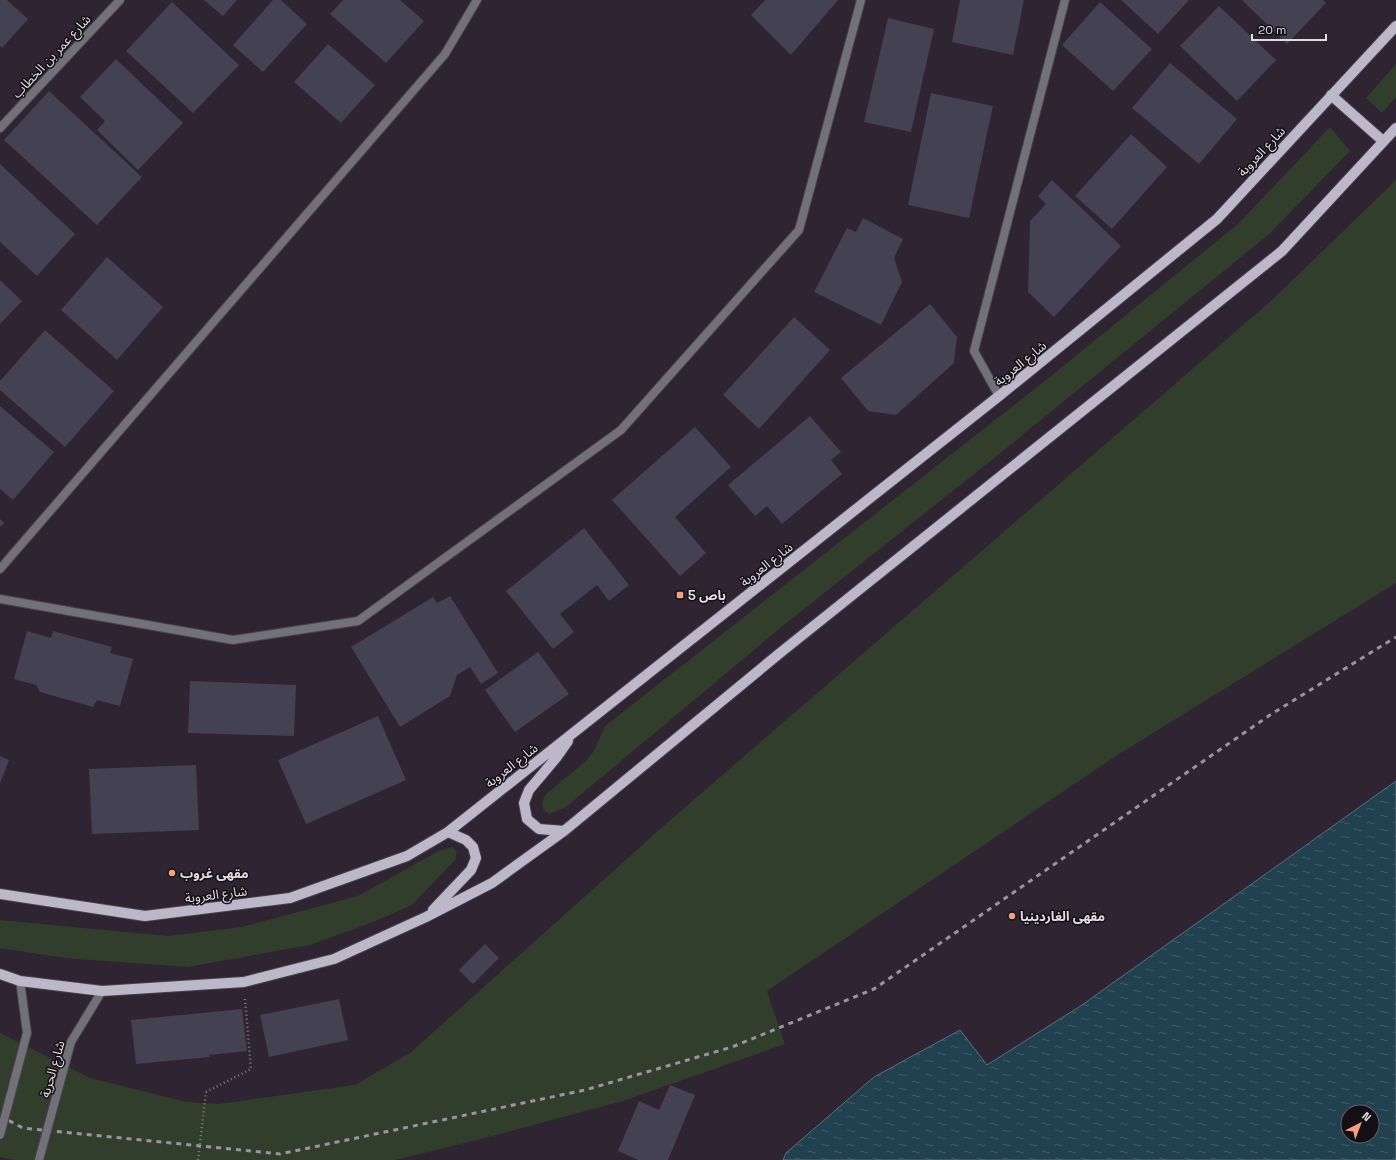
<svg xmlns="http://www.w3.org/2000/svg" width="1396" height="1160" viewBox="0 0 1396 1160" font-family="'Space Grotesk','Noto Sans Arabic',sans-serif">
<style>
.green{fill:#313e2b}
.water{fill:url(#water-ripples);stroke:#5b6f7d;fill-rule:evenodd}
.building{fill:#444152}
.lines{fill:none;stroke-linecap:round;stroke-linejoin:round}
.minor-casing{stroke:#4b414e;stroke-width:10}
.tertiary-casing{stroke:#4b414e;stroke-width:10}
.primary-casing{stroke:#4b414e;stroke-width:12}
.path{stroke:#827a86;stroke-width:2.5;stroke-dasharray:1 3;stroke-linecap:butt}
.minor{stroke:#727078;stroke-width:8}
.tertiary{stroke:#727078;stroke-width:8}
.primary{stroke:#bdb8c9;stroke-width:10}
.rail{stroke:#9b949f;stroke-width:3;stroke-dasharray:5 5;stroke-linecap:butt}
.tertiary-bridge-casing{stroke:#4b414e;stroke-width:10;stroke-linecap:butt}
.path-bridge{stroke:#827a86;stroke-width:2.5;stroke-dasharray:1 3;stroke-linecap:butt}
.tertiary-bridge{stroke:#727078;stroke-width:8}
.poi-dot{fill:#f39f85;stroke:#130f15;stroke-width:1.5}
.labels{text-anchor:middle;stroke-width:3;stroke-linejoin:round;paint-order:stroke}
.street-label{font-size:13px;fill:#e1dbe4;stroke:#130f15}
.poi-label{font-size:13px;font-weight:bold;fill:#e1dbe4;stroke:#130f15;text-anchor:start}
</style>
<defs>
<pattern id="water-ripples" width="26" height="14" patternUnits="userSpaceOnUse"><rect width="26" height="14" fill="#214151"/><path d="M2 4q2-2 4 0t4 0M15 11q2-2 4 0t4 0" fill="none" stroke="#415c6a"/></pattern>
</defs>
<rect width="100%" height="100%" fill="#2e2432"/>
<path class="green" d="M1396,64V97L1382,113L1366,98Z
M1330,127L1350,151L1268,235L993,459L784,625L566,807L549,814L543,809L542,802L546,794L585,762L594,751L605,726L1051,376L1239,223Z
M1396,180V583L1116,756L767,991L785,1044L623,1101L477,1140L395,1160H15L0,1157V1033L90,1078L186,1102L219,1104L355,1085L410,1053L668,822L1271,301Z
M453,847L457,852L455,860L412,905L373,922L310,945L188,967L65,958L0,948V920L168,936L242,927L358,896L440,850Z"/>
<path class="water" d="M1396,781V1160H783L786,1153L874,1077L960,1030L987,1065L1082,1005ZM1348,1112H1372V1136H1348Z"/>
<path class="building" d="M0,0H7L28,19L2,48L0,46Z
M204,0H237L223,16Z
M273,0H281L307,24L263,72L233,45Z
M343,0H400L424,21L386,63L330,14Z
M765,0H838L791,55L751,15Z
M960,0H1024L1013,55L952,42Z
M1121,0H1189L1158,34Z
M1242,0H1323L1326,3L1287,44Z
M172,2L239,65L193,113L126,51Z
M1100,2L1152,49L1113,91L1062,45Z
M1219,6L1276,60L1237,101L1180,46Z
M888,18L934,29L911,132L864,122Z
M328,44L375,85L341,123L294,82Z
M116,59L183,123L138,170L97,130L105,121L80,97Z
M1170,63L1237,119L1199,164L1132,108Z
M49,91L142,177L97,225L4,140Z
M931,93L993,106L969,218L908,205Z
M1131,134L1167,167L1112,229L1075,196Z
M0,164L75,234L37,276L0,242Z
M1052,180L1121,246L1054,317L1028,292L1030,221L1046,204L1038,196Z
M863,218L903,239L894,258L902,282L881,325L814,292L847,228L856,232Z
M107,257L163,307L117,360L61,310Z
M0,280L22,301L0,324Z
M930,304L957,337L954,363L896,415L868,411L841,378Z
M794,317L830,350L759,429L723,395Z
M45,330L114,391L65,447L0,390V381Z
M0,406L54,452L13,500L0,489Z
M810,416L841,452L831,460L842,474L782,524L767,506L755,516L728,485Z
M695,427L731,467L675,517L706,553L680,576L612,500Z
M0,519L4,523L0,527Z
M584,528L629,585L609,601L597,585L560,614L574,632L553,649L506,591Z
M450,596L498,673L481,684L470,667L457,675L450,696L400,727L351,647L433,597L437,603Z
M27,631L51,638L53,631L112,647L110,653L133,659L120,706L97,700L93,707L40,692L36,685L14,679Z
M538,652L569,694L515,732L485,690Z
M190,681L296,685L294,736L188,733Z
M378,716L406,780L306,824L278,760Z
M0,756L9,760L0,784Z
M196,765L199,830L92,834L89,769Z
M485,944L499,958L473,984L459,970Z
M339,999L348,1040L269,1057L260,1015Z
M242,1009L247,1051L209,1055L210,1057L136,1064L131,1020Z
M670,1085L695,1095L668,1160H638L618,1151L639,1101L659,1110Z"/>
<g class="lines">
<g class="minor-casing">
<path id="minor" d="M0,128L120,0
M999,396L974,351L1065,0
M0,569L445,54L477,0
M0,599L233,640L358,621L621,430L799,230L861,0"/>
</g>
<g class="tertiary-casing">
<path id="tertiary" d="M20,981L27,1033
M71,1042L102,991"/>
</g>
<g class="primary-casing">
<path id="primary" d="M1331,95L1383,141
M564,831L539,829L527,819L524,803L529,790L556,758L568,741
M0,894L145,916L290,898L407,856L448,832L999,396L1217,219L1396,26
M433,910L471,870L476,858L473,847L466,840L448,832
M0,974L20,981L102,991L244,982L334,959L426,917L492,883L564,831L780,653L1282,251L1396,128"/>
</g>
<path class="path" d="M206,1092L251,1069L245,999"/>
<use href="#minor" class="minor"/>
<use href="#tertiary" class="tertiary"/>
<use href="#primary" class="primary"/>
<path class="rail" d="M0,1116L23,1128L280,1154L585,1090L732,1047L874,989L1270,715L1396,637"/>
<g class="tertiary-bridge-casing">
<path id="tertiary-bridge" d="M0,1135L27,1033
M39,1160L71,1042"/>
</g>
<path class="path-bridge" d="M198,1160L206,1092"/>
<use href="#tertiary-bridge" class="tertiary-bridge"/>
</g>
<g class="poi-dot">
<rect x="676" y="591" width="8" height="8" rx="2"/>
<circle cx="172" cy="873" r="4"/>
<circle cx="1012" cy="916" r="4"/>
</g>
<g class="labels">
<g class="street-label">
<text transform="translate(51 56) rotate(-47)" y="5">شارع عمر بن الخطاب</text>
<text transform="translate(1261 151) rotate(-47)" y="5">شارع العروبة</text>
<text transform="translate(1020 363) rotate(-39)" y="5">شارع العروبة</text>
<text transform="translate(766 564) rotate(-38)" y="5">شارع العروبة</text>
<text transform="translate(511 765) rotate(-38)" y="5">شارع العروبة</text>
<text transform="translate(216 894) rotate(-7)" y="5">شارع العروبة</text>
<text transform="translate(52 1069) rotate(-74)" y="5">شارع الحرية</text>
</g>
<g class="poi-label">
<text x="688" y="600">باص 5</text>
<text x="180" y="878">مقهى غروب</text>
<text x="1020" y="921">مقهى الغاردينيا</text>
</g>
</g>
<g transform="translate(1360 1124) rotate(42)"><circle r="19" fill="#130f15" stroke="#656168"/>
<path d="M0-3L7 15L0 10L-7 15Z" fill="#f39f85"/>
<text y="-6" font-size="11" font-weight="bold" text-anchor="middle" fill="#e1dbe4">N</text>
</g>
<path d="M1252 34v6h74v-6" fill="none" stroke="#e1dbe4" stroke-width="2"/>
<text x="1258" y="34" font-size="12" fill="#e1dbe4" stroke="#130f15" stroke-width="3" paint-order="stroke">20 m</text>
</svg>
